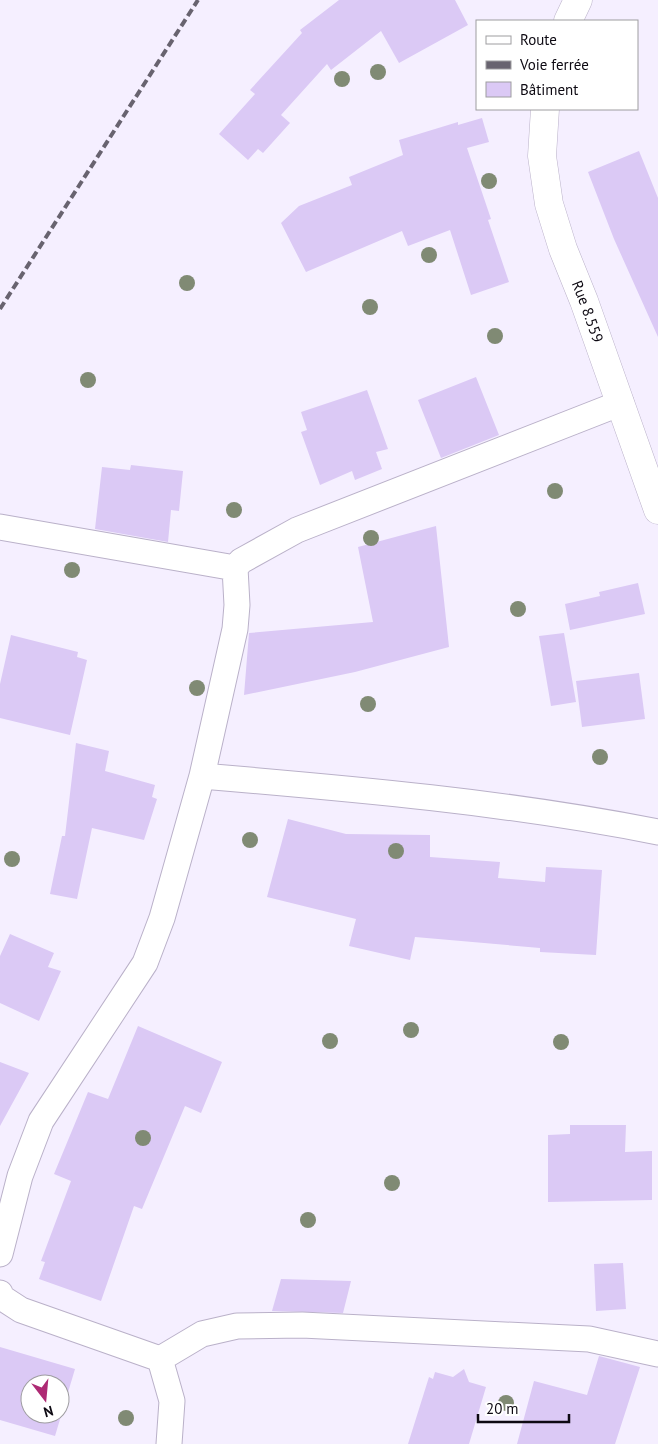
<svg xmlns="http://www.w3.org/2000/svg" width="658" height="1444" viewBox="0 0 658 1444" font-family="'PT Sans',sans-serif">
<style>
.building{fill:#dbc9f5;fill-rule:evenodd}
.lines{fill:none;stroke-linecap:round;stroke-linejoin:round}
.street-casing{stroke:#bab1c9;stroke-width:27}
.secondary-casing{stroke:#bab1c9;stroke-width:29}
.street{stroke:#fff;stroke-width:25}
.secondary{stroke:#fff;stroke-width:28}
.rail{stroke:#68636f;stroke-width:4;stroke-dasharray:8 4;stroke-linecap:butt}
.tree{fill:#808a74}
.labels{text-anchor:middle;stroke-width:4.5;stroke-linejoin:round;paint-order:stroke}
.street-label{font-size:15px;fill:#0d0912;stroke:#fff}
</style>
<rect width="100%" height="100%" fill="#f5efff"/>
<path class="building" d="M339,0H455L468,25L399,63L381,31L331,70L327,64L281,115L290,123L263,153L258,149L248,160L219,134L255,94L250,90L302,33L300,30Z
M482,118L489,142L467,148L491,219L488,220L509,282L471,295L450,230L408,246L402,231L306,272L281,223L299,206L352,185L349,177L403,155L399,140L458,122V125Z
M639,151L658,198V337L614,239L588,172Z
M476,377L499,435L441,458L418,400Z
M367,390L388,449L376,452L382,469L355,480L352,471L320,485L301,432L307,430L301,412Z
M131,465L183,471L179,511L171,510L168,542L95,529L102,467L130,470Z
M436,526L449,647L355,672L244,695L249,633L373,622L358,547Z
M638,583L645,614L570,630L565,604L600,596L599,592Z
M564,633L576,702L551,706L539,636Z
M11,635L78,652L77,657L87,660L70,735L0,718V684Z
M639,673L645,719L582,727L576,681Z
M76,743L109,751L105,771L155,785L152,797L157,799L144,840L92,828L77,899L50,894L62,836H65Z
M288,819L346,834L430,835V857L500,862L498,878L545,882L546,867L602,870L596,955L540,952V948L415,937L410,960L349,946L356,919L267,897Z
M10,934L54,953L48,967L61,971L39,1021L0,1003V956Z
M138,1026L222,1062L201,1113L185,1106L142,1209L134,1206L101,1301L39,1279L45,1262L41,1261L71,1181L54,1174L88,1092L108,1099Z
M0,1062L29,1073L0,1126Z
M570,1125H626L625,1152L652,1151V1200L548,1202V1135L570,1134Z
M623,1263L626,1309L596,1311L594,1264Z
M281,1279L351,1281L343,1313L272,1311Z
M0,1347L75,1369L55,1436L0,1420ZM30,1384H60V1414H30Z
M599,1356L640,1367L615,1444H517L534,1381L587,1395Z
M464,1369L469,1382L486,1387L469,1444H408L429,1377L433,1379L435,1372L453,1377Z"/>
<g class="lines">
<g class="street-casing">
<path id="street" d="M0,527L235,568L241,561L297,530L621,403
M202,776C355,789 507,802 658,832
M0,1254L20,1176L41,1121L145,963L162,918L202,776L235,629L237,605L235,568
M0,1293L1,1297L21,1310L160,1359
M160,1359L202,1334L237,1326L302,1325L589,1339L658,1354
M160,1359L172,1401L169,1444"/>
</g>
<g class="secondary-casing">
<g id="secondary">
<path d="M568,21L578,0"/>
<path id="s1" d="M545,109L542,156L549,204L563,249L584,301L658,510"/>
</g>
</g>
<use href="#street" class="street"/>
<use href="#secondary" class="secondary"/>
<path class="rail" d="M0,309L198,0"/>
</g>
<g class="tree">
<circle cx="378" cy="72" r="8"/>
<circle cx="342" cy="79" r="8"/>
<circle cx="489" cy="181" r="8"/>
<circle cx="429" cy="255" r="8"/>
<circle cx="187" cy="283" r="8"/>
<circle cx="370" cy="307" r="8"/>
<circle cx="495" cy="336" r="8"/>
<circle cx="88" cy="380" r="8"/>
<circle cx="555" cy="491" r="8"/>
<circle cx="234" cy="510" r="8"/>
<circle cx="371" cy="538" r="8"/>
<circle cx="72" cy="570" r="8"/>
<circle cx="518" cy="609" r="8"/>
<circle cx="197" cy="688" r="8"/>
<circle cx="368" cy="704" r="8"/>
<circle cx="600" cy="757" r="8"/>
<circle cx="250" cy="840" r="8"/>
<circle cx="396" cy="851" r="8"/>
<circle cx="12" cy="859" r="8"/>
<circle cx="411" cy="1030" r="8"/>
<circle cx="330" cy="1041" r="8"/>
<circle cx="561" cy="1042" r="8"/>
<circle cx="143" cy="1138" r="8"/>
<circle cx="392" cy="1183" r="8"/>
<circle cx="308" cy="1220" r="8"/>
<circle cx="506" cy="1403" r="8"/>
<circle cx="126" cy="1418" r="8"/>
</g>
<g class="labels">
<g class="street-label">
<text dy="5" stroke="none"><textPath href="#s1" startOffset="210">Rue 8.559</textPath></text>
</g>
</g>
<rect x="476" y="20" width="162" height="90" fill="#ffffff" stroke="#9e9da0"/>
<rect x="486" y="36" width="25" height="8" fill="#ffffff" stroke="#9e9da0"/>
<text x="520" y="45" font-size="15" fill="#0d0912">Route</text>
<rect x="486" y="61" width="25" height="8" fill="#68636f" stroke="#9e9da0"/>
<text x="520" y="70" font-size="15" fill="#0d0912">Voie ferrée</text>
<rect x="486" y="82" width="25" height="15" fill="#dbc9f5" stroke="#9e9da0"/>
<text x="520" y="95" font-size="15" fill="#0d0912">Bâtiment</text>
<g transform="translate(45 1399) rotate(164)"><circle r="24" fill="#ffffff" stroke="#9e9da0"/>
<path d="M0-4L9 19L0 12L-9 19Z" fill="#ae2a74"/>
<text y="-8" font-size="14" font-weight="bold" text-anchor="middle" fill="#0d0912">N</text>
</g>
<path d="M478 1414v8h91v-8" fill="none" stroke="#0d0912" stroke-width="2.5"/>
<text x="486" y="1414" font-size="15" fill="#0d0912" stroke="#ffffff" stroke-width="4" paint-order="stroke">20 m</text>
</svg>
